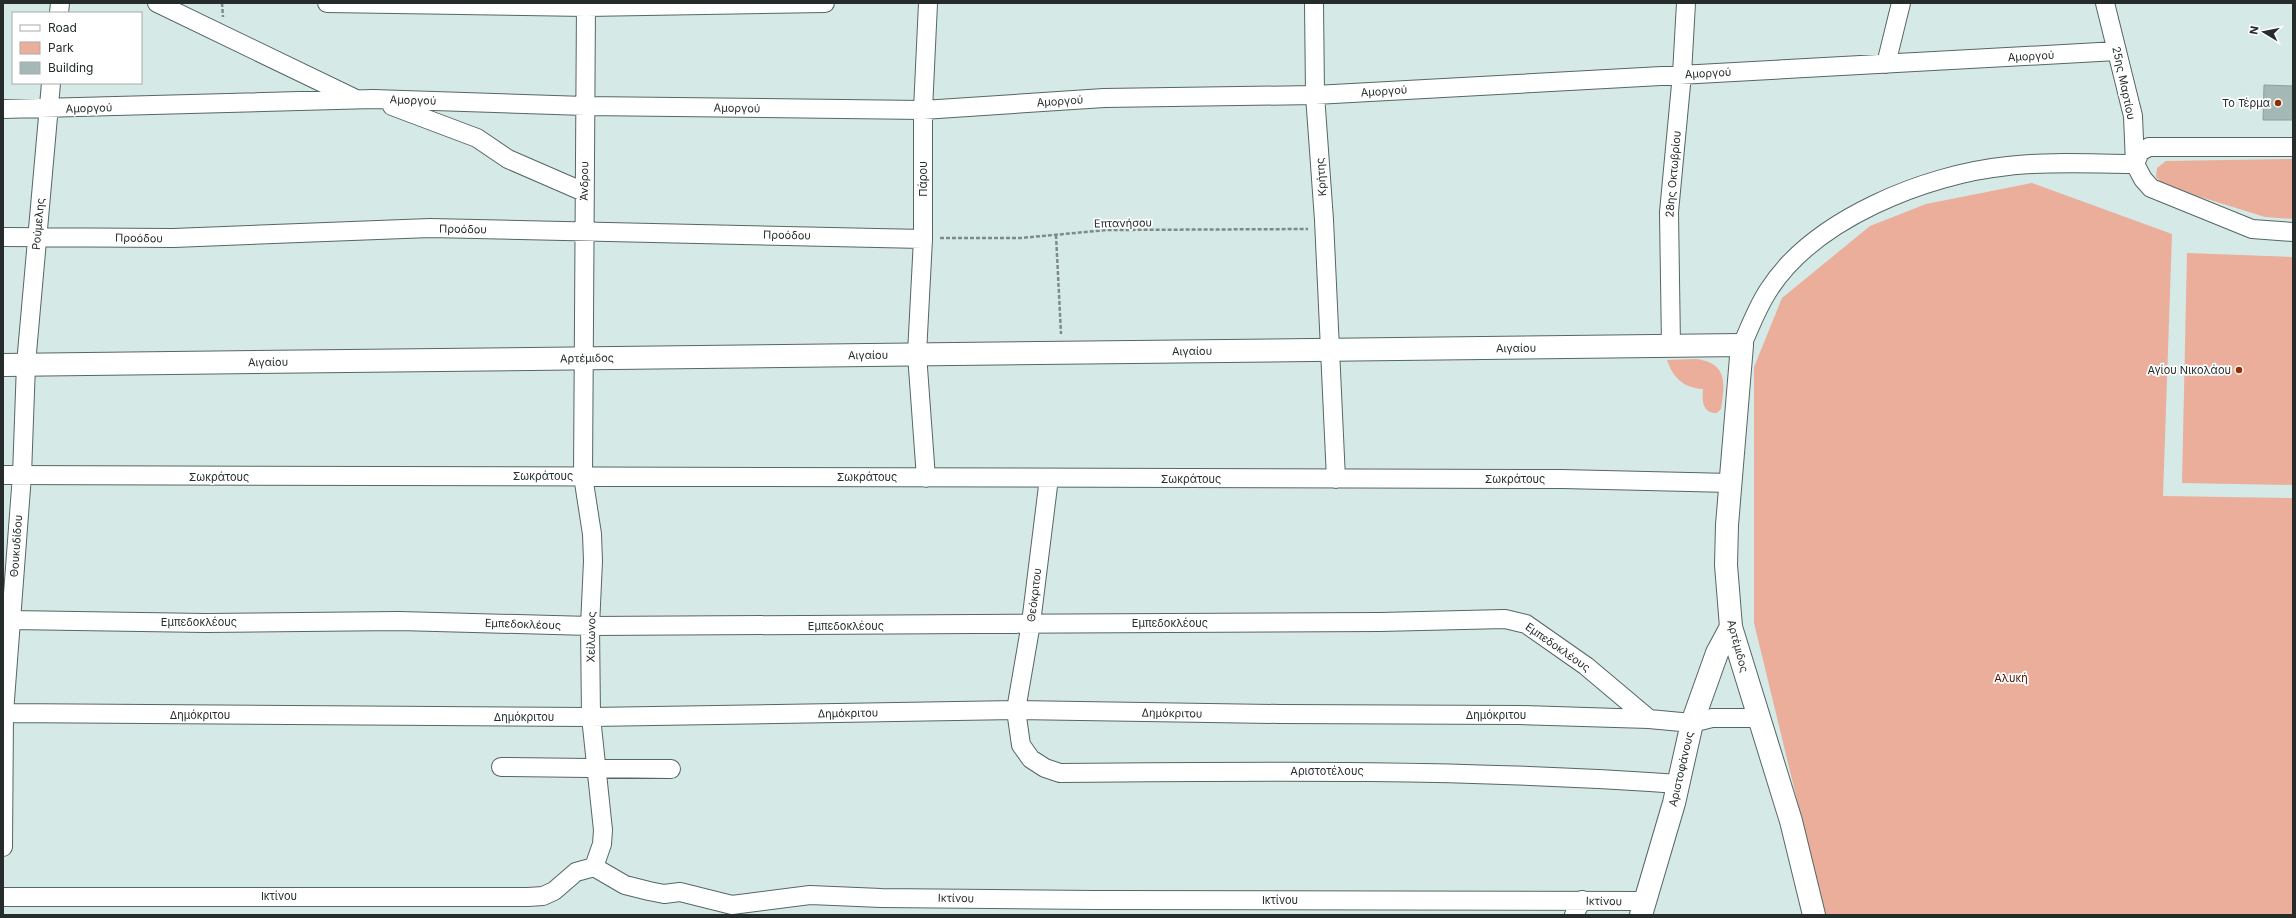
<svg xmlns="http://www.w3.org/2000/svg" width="2296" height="918" viewBox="0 0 2296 918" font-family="Inter,sans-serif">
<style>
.green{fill:#ebae9a}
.building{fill:#a4b8b5;stroke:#8da09d}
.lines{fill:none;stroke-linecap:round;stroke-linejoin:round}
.minor-casing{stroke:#556764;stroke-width:20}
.tertiary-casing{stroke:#556764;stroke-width:24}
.secondary-casing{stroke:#556764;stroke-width:24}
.path{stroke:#7e8b89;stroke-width:2.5;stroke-dasharray:4 2;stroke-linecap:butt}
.minor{stroke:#fff;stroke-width:18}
.tertiary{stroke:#fff;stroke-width:22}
.secondary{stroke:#fff;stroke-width:22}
.poi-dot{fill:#942e01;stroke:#fff;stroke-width:1.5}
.labels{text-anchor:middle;stroke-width:3.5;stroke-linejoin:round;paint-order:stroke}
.street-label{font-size:11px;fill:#252c2b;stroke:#fff}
.poi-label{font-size:11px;fill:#252c2b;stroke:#fff;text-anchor:end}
.park-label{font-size:11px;fill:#4d1300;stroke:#fff}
</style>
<rect width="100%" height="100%" fill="#d5e9e6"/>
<path class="green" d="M2293,159V219L2265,217L2165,186L2156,177L2157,168L2166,161Z
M2032,183L2172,234L2163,496L2293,498V915H1825L1754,623V367L1782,298L1870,226L1926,204Z
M2187,253L2293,257V485L2182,483Z
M1696,359C1728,363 1725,384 1721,409L1717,413C1702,413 1702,400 1703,389C1684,388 1673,378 1667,360Z"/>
<path class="building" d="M2264,85L2293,86V120H2263Z"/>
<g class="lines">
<g class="minor-casing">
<path id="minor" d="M157,3L354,98
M327,3L586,7L825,3
M1314,3L1315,95L1324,220L1336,479
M2105,3L2133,116L2135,164
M59,13L60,3
M1886,64L1901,3
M392,106L477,138L508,159L584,192
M3,109L373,99L585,106L923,110L1104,98L1315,95L2117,51
M2293,147H2149L2140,152L2135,164L2143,179L2151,188L2252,229L2293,232
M3,237L173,238L430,228L923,239
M1742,345C1750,327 1757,308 1768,291C1813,219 1927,174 2008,166C2050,161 2094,164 2135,164
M1671,346L1669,212L1682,74L1686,3
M3,475L1562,479L1731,483
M926,478L917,354L923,239V110L928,3
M1049,478L1031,623L1016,710L1021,745L1031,759L1045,768L1060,773C1266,771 1472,769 1678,784
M11,620L206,623L399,621L590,626L1380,622L1505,619L1526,624L1586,666L1649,719
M3,713L591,717L1016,710L1280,714L1520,715L1649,719L1692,723L1712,718H1759
M501,767L671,769
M3,847L4,713L22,475L26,364L51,83
M594,867L625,885L649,891L664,894L680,892L732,905L810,895L881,898L1095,900L1645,901
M3,897H528L543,896L554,891L576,872L594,867L602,844L603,830L591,717L590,626L593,561L592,534L583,476L586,3
M1574,915L1582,900"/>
</g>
<g class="tertiary-casing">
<path id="tertiary" d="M1641,915L1674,803L1692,723L1717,653L1731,627"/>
</g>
<g class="secondary-casing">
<path id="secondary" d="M3,365L1742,345L1727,525L1726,565L1731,627L1791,821L1814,915"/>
</g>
<path class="path" d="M222,3L223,17
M1056,235L1061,334
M940,238H1021L1107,230L1308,229"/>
<use href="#minor" class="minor"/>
<use href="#tertiary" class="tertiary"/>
<use href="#secondary" class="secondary"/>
</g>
<g class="poi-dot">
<circle cx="2278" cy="103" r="4"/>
<circle cx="2239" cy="370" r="4"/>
</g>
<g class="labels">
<g class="street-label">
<text transform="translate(2031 56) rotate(-3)" y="4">Αμοργού</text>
<text transform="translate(1708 73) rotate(-3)" y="4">Αμοργού</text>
<text transform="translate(2124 83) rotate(78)" y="4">25ης Μαρτίου</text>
<text transform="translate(1384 91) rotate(-4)" y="4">Αμοργού</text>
<text transform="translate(413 100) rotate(2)" y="4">Αμοργού</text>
<text transform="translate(1060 101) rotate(-4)" y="4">Αμοργού</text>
<text transform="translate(89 108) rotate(-2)" y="4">Αμοργού</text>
<text transform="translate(737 108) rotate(1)" y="4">Αμοργού</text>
<text transform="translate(1673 174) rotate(-85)" y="4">28ης Οκτωβρίου</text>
<text transform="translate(1321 177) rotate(-94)" y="4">Κρήτης</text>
<text transform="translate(923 179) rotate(-90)" y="4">Πάρου</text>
<text transform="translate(584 181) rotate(-89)" y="4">Άνδρου</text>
<text transform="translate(1123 223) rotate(-1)" y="4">Επτανήσου</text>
<text transform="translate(38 224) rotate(-85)" y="4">Ρούμελης</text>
<text transform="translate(463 229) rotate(1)" y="4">Προόδου</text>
<text transform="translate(787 235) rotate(1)" y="4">Προόδου</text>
<text transform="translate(139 238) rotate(1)" y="4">Προόδου</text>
<text transform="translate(1516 348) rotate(-1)" y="4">Αιγαίου</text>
<text transform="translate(1192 351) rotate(-1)" y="4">Αιγαίου</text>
<text transform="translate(868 355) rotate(-1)" y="4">Αιγαίου</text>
<text transform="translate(587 358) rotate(-1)" y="4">Αρτέμιδος</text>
<text transform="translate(268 362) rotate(-1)" y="4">Αιγαίου</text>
<text x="543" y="480">Σωκράτους</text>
<text x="219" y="481">Σωκράτους</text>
<text x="867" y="481">Σωκράτους</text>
<text x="1191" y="483">Σωκράτους</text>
<text x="1515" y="483">Σωκράτους</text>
<text transform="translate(16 546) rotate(-86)" y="4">Θουκυδίδου</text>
<text transform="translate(1034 595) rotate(-83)" y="4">Θεόκριτου</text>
<text x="199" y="626">Εμπεδοκλέους</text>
<text x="1170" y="627">Εμπεδοκλέους</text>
<text transform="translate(523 624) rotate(2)" y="4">Εμπεδοκλέους</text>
<text x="846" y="630">Εμπεδοκλέους</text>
<text transform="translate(591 637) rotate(-89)" y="4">Χείλωνος</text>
<text transform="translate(1738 646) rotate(75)" y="4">Αρτέμιδος</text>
<text transform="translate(1558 647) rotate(35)" y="4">Εμπεδοκλέους</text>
<text transform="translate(848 713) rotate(-1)" y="4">Δημόκριτου</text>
<text transform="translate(1172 713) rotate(1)" y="4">Δημόκριτου</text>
<text x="200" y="719">Δημόκριτου</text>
<text x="1496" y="719">Δημόκριτου</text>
<text x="524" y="721">Δημόκριτου</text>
<text transform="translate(1681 769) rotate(-77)" y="4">Αριστοφάνους</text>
<text x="1327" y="775">Αριστοτέλους</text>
<text x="279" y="900">Ικτίνου</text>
<text transform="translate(956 898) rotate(1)" y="4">Ικτίνου</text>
<text x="1280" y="904">Ικτίνου</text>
<text transform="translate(1604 901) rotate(1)" y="4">Ικτίνου</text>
</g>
<g class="poi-label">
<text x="2270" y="107">Το Τέρμα</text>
<text x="2231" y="374">Αγίου Νικολάου</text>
</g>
<g class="park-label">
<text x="2011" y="682">Αλυκή</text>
</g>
</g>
<rect width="2296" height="918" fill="none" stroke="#252c2b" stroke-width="8"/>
<rect x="12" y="12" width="130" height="72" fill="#ffffff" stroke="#a8abaa"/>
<rect x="20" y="25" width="20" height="6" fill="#ffffff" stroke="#a8abaa"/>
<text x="48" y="32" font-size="12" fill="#252c2b">Road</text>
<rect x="20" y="42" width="20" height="12" fill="#ebae9a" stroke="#a8abaa"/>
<text x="48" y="52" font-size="12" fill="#252c2b">Park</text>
<rect x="20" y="62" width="20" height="12" fill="#a4b8b5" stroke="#a8abaa"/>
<text x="48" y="72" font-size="12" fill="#252c2b">Building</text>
<g transform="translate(2264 32) rotate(280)" stroke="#ffffff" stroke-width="3" paint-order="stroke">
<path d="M0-3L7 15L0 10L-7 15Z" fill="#252c2b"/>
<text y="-6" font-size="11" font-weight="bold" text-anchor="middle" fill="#252c2b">N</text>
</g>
</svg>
